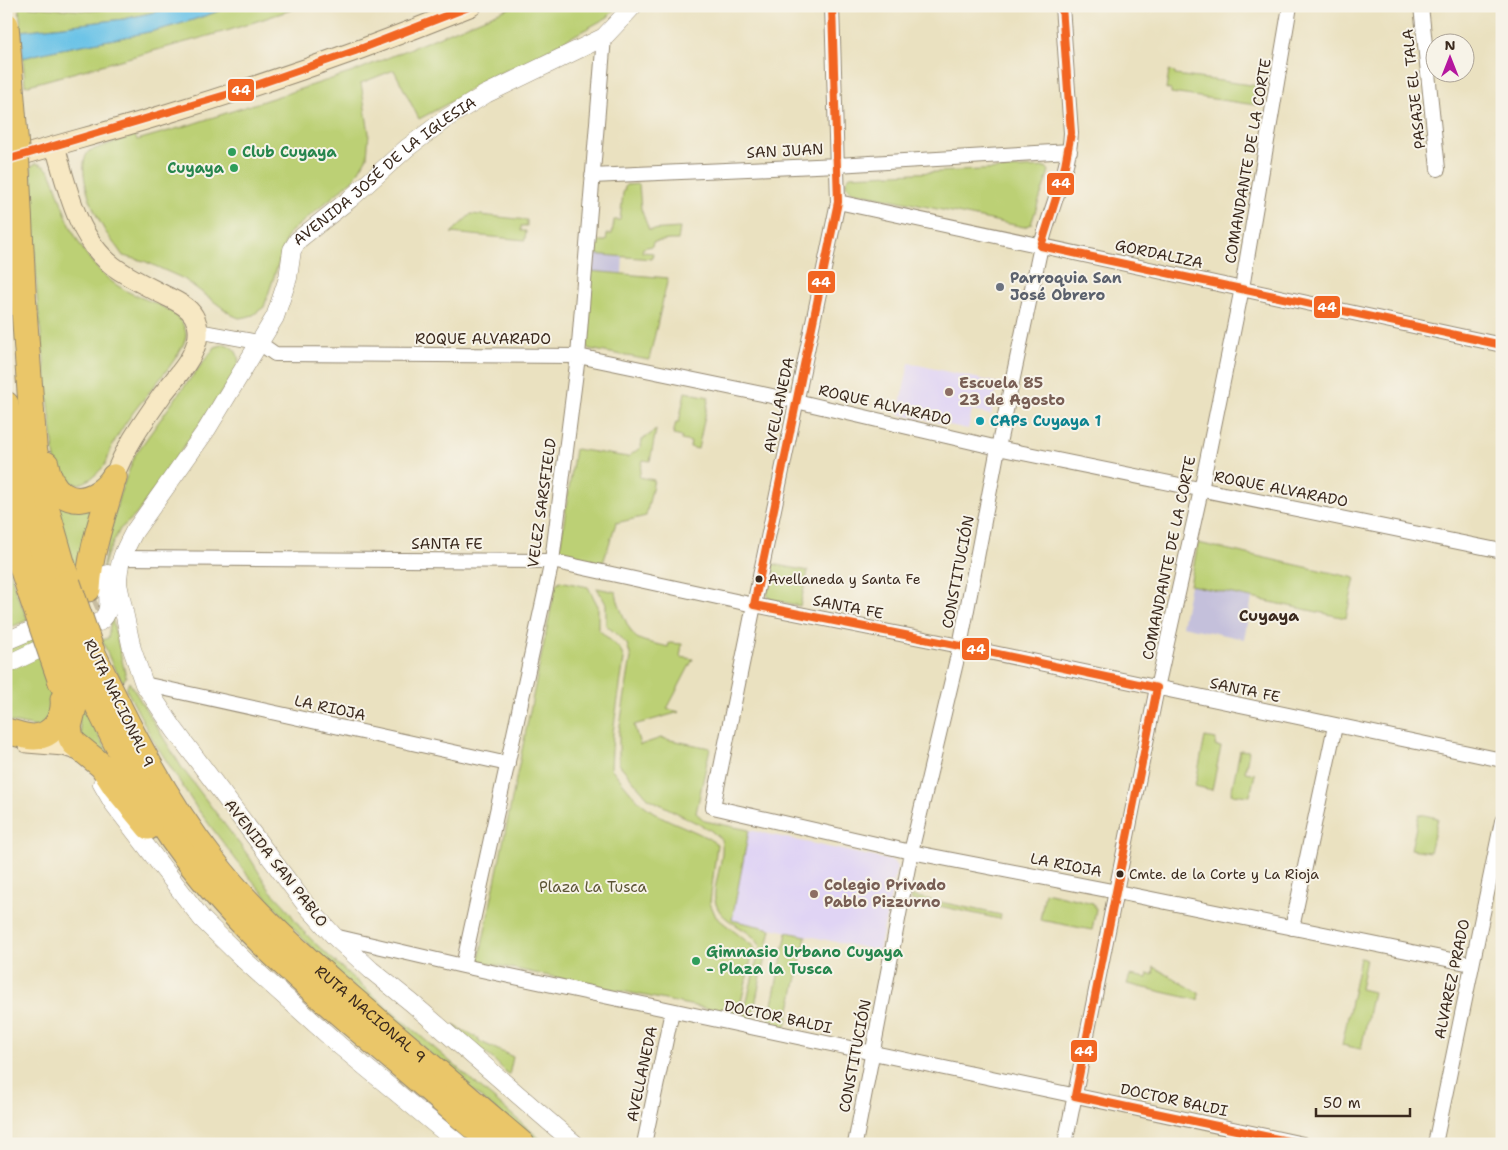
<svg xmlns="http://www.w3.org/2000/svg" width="1508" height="1150" viewBox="0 0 1508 1150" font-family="'Shantell Sans',sans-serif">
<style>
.built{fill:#e0d4f4}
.industrial{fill:#c4c0db}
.green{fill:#bcd074;stroke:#7c7d49}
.water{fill:#6ac3e7;stroke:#527682}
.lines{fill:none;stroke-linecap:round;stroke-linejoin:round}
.tertiary-tunnel{stroke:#c7bca0;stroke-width:18;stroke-dasharray:18 9;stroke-linecap:butt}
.minor-casing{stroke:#92866f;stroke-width:16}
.tertiary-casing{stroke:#92866f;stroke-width:19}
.secondary-casing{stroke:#92866f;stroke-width:21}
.motorway-casing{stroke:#92866f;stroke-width:27}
.minor{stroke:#fff;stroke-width:14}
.tertiary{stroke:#fff;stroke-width:18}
.secondary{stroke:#f7e8c3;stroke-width:19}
.motorway{stroke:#eac669;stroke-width:25}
.motorway-bridge-casing{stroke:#92866f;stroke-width:27;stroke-linecap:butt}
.motorway-bridge{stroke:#eac669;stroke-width:25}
.bus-1-casing{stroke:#f7f3e8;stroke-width:11}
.bus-1{stroke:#f26522;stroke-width:8}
.leisure-dot{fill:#2e9e5b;stroke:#f7f3e8;stroke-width:2}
.worship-dot{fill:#6b7280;stroke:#f7f3e8;stroke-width:2}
.education-dot{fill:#8d6e63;stroke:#f7f3e8;stroke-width:2}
.culture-dot{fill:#0f9aa8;stroke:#f7f3e8;stroke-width:2}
.bus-dot{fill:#3b2a1e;stroke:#f7f3e8;stroke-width:2}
.labels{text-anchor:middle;stroke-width:4;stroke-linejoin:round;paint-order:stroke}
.bus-label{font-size:14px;fill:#3b2a1e;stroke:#f7f3e8;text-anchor:start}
.street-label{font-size:15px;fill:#3b2a1e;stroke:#f7f3e8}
.leisure-label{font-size:15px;font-weight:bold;fill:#27864d;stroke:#f7f3e8;text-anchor:start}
.worship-label{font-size:15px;font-weight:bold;fill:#5b616d;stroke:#f7f3e8;text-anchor:start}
.education-label{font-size:15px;font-weight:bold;fill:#785e54;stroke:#f7f3e8;text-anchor:start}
.culture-label{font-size:15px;font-weight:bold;fill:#0d838f;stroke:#f7f3e8;text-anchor:start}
.park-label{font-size:15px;fill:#5b5434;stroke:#f7f3e8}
.neighbourhood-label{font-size:16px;font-weight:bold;fill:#3b2a1e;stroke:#f7f3e8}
.line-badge{stroke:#f7f3e8;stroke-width:2}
.badge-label{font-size:14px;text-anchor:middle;font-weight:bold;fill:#fff}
</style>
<rect width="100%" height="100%" fill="#f7f3e8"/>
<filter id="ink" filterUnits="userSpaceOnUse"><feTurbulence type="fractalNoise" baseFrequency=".02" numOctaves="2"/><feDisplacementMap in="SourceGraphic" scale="10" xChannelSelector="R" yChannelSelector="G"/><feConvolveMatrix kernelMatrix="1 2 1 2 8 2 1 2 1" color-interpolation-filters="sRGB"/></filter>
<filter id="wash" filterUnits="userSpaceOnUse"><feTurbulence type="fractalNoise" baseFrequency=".0096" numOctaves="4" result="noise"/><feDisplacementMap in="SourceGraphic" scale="20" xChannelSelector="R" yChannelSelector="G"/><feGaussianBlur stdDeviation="1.12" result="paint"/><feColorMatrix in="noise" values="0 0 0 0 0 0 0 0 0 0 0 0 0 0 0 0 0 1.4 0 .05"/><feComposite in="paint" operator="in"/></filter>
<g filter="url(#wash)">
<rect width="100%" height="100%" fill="#eae1c0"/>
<path class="built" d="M909,363L998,383L991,415L972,411L968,429L898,414Z
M749,830L893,861L897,867L879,951L732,920Z"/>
<path class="industrial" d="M591,254L623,256L622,273L590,271Z
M1190,585L1252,598L1244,639L1182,626Z"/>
<path class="green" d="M19,6L90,11L133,6H181L124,19L21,31Z
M232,6H303L230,30L25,86L23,58C63,47 103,42 144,33C174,27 203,17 232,6Z
M514,6H617L608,17L522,64L483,80L449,103L419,119L394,70L361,83L369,133L367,157L354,179L288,234L264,307L253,315L246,317L239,318L232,315L184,279L144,261L123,256C116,245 107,236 101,224C92,208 75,166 89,151L135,135L137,140L183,127L353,72Z
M1169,71L1175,72V75L1259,86L1256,105L1171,93V90L1166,89Z
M37,163L45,167L50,172C57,186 60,201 66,215C77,244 95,273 123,289C142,301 181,306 186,333C188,348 153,387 143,400C132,413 121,429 113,444C109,450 109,459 105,465C95,476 79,493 64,478C60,474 58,466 55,461L37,298L31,166Z
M1046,167L1049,171L1031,224L1024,227L851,191L846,185V181L850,176Z
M639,184L641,209L649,230L680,228L678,240H669L653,242L652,246L643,248L642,252L653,253L652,259L591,254L595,241H606L607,234H612L614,220H620L623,193L626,185Z
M471,214L527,220V226H521V231H526L525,240L451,233Z
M590,271L668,278L649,360L589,349L583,343Z
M225,344C239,349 241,360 236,372L136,515L120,529L107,555L97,591L119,496L135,455L180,392L215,347Z
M685,392L709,397L698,449L690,447L691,442L681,440L682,437L673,435L676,422H679Z
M656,430L650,461L643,460L639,477L654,480L646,516L616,523L603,563L564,556L560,548L575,449L628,457L641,447L642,440Z
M54,506L92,507L79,588Z
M1198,543L1355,578L1346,618L1190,585Z
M6,557L16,592L28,620L6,629Z
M773,564L808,571L800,606L770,599L767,594Z
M560,581L588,587L598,606V629L620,649L624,659L613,732L611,768C621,780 633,797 645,806C666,823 695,828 717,844L710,903L716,917L754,947L738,1015L481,962L479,960L556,584Z
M597,588L616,592C617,603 629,632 637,638C645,643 659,644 668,647L669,643L682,644L680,657L693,659L667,709L680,712L634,725L640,745L661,738L710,748L696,813L705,821L749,830L732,920L771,929L752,1019L743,1017L760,946C752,928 722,924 716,904C710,887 727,858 721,839L710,830L648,798L619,764V732L631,657L627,644L606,625V604Z
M111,614L126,677L123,682L112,664L102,640L108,638L110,625L109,615Z
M33,636L36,644L6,658V648Z
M41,654L59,701L47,729L6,721V670Z
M129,682L182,768L250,858L269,889L285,906L302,930L317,945L353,978L546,1144H535L358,992L300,936L246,873L196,807L153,740L126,689Z
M75,692L98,735L124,777L82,740Z
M1205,737L1216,739L1215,746L1221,747L1212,790L1195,786Z
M1240,750L1249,751L1245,772L1255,774L1250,796L1231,794Z
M1419,814L1438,818L1430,852L1411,849Z
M1045,892L1093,903L1096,909L1092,930L1040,920Z
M912,896L1001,915L1000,919L911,900Z
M787,932L806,936L786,1027L768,1024Z
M1360,958L1366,959L1360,989L1373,992L1361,1049L1342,1045Z
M1154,967L1199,993L1198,1000L1127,984L1130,975L1147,978L1148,973L1153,975Z
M453,1025L479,1039V1041L513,1057L509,1075L493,1059L476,1046Z"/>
<path class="water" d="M181,6H232C203,17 174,27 144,33C104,42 63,47 23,58L21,31L124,19Z"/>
</g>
<g filter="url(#ink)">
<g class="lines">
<path class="tertiary-tunnel" d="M68,614L97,601"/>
<g class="minor-casing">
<path id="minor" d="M832,6L838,202L754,605L713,807L911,852L1117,892L1471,964
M1421,6L1438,169
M592,176L837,165L1070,151
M838,202L1502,345
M198,331L258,342L275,354L578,356L796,401L998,448L1502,551
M121,558L552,561L754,605L960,646L1502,760
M144,684L508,764
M1292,928L1335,726
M334,936L463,966L1303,1144
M463,966L552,561L578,356L604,37
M644,1144L672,1011
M855,1144L911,852L960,646L998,448L1041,246C1050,209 1069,171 1071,133L1062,6
M1065,1144L1157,688L1201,490L1242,288L1290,6
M1435,1144L1502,821"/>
</g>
<g class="tertiary-casing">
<g id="tertiary">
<path d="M99,622C115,612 105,590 108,574"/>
<path d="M6,641L37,628"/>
<path d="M6,665L44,647"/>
<path d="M102,784L113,803L202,919L244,960L340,1046L459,1144"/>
<path id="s1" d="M575,1144L412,1003L371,970L334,936L306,905L174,729L144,684L132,649L118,584C118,562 124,551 134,532L207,429L275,317L288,278L292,250L298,240L350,199L407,148L447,118L486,94L604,37L633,6"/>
</g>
</g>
<g class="secondary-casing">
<path id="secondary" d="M55,146C67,187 77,238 113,266C129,278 149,287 166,296C174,300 183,304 189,310C197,318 200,330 197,341C192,362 174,379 162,395C144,421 125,447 114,477
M6,160C56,145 106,132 156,117C263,85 369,48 472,6
M27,743L64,746L85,753"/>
</g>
<g class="motorway-casing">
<g id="motorway">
<path d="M24,310L34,446L42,493L68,583"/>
<path d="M6,404C13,467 29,529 51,589"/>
<path d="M46,464C50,491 71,510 98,493C105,489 110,483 114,477"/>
<path d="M6,507L14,543L31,595"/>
<path d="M88,589C90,550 104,514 114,477"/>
<path id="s2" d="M91,649C126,723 162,796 213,861C260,922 320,971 378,1021C426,1062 474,1103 522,1144"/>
<path d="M74,653C102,718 133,782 173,840C227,916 296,977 366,1036C409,1072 451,1108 493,1144"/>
<path d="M52,656L61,682L72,699L74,707L69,727L71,738L74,743L102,766L115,786L149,827"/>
<path d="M6,731C15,733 25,737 34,737C53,736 65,717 63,699"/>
</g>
</g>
<use href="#minor" class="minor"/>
<use href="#tertiary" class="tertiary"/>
<use href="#secondary" class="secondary"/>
<use href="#motorway" class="motorway"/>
<g class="motorway-bridge-casing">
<path id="motorway-bridge" d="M6,25L16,148L24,310
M68,583L91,649
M51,589L74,653
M31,595L52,656"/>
</g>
<use href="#motorway-bridge" class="motorway-bridge"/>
<g class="bus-1-casing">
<path id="bus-1" d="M832,6L838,202L754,605L960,646L1157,688L1075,1096L1302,1144
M1062,6L1071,133L1063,176L1041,246L1502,345
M6,160L236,92L355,51L471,6"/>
</g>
<use href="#bus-1" class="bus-1"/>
</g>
</g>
<g class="leisure-dot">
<circle cx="232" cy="152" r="5"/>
<circle cx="234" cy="168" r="5"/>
<circle cx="696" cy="961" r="5"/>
</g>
<circle class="worship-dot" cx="1000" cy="287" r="5"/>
<g class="education-dot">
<circle cx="949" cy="392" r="5"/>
<circle cx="814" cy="894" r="5"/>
</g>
<circle class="culture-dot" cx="980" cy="421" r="5"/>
<g class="bus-dot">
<circle cx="759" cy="579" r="4.5"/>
<circle cx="1120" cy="874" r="4.5"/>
</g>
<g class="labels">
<g class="bus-label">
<text x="768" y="584">Avellaneda y Santa Fe</text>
<text x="1129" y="879">Cmte. de la Corte y La Rioja</text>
</g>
<g class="street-label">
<text transform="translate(1414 89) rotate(-96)" y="5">PASAJE EL TALA</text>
<text transform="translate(785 151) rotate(-3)" y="5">SAN JUAN</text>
<text transform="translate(1248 161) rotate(-80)" y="5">COMANDANTE DE LA CORTE</text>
<text dy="5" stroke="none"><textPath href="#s1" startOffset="1242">AVENIDA JOSÉ DE LA IGLESIA</textPath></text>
<text transform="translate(1159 254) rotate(12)" y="5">GORDALIZA</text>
<text x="483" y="344">ROQUE ALVARADO</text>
<text transform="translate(779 405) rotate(-78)" y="5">AVELLANEDA</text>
<text transform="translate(885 405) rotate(13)" y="5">ROQUE ALVARADO</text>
<text transform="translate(1281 489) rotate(11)" y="5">ROQUE ALVARADO</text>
<text transform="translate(542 503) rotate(-82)" y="5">VELEZ SARSFIELD</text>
<text x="447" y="549">SANTA FE</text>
<text transform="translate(1169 558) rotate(-78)" y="5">COMANDANTE DE LA CORTE</text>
<text transform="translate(958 572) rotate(-79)" y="5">CONSTITUCIÓN</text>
<text transform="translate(848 607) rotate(11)" y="5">SANTA FE</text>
<text transform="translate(1245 690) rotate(12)" y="5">SANTA FE</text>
<text transform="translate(119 703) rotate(64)" y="5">RUTA NACIONAL 9</text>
<text transform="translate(330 708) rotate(12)" y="5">LA RIOJA</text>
<text transform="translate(276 863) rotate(52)" y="5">AVENIDA SAN PABLO</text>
<text transform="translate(1066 865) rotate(11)" y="5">LA RIOJA</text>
<text transform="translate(1452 979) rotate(-78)" y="5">ALVAREZ PRADO</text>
<text dy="5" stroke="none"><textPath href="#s2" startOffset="465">RUTA NACIONAL 9</textPath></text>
<text transform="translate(778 1017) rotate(12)" y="5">DOCTOR BALDI</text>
<text transform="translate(855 1056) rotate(-79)" y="5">CONSTITUCIÓN</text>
<text transform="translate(642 1074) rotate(-78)" y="5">AVELLANEDA</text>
<text transform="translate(1174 1100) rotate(12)" y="5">DOCTOR BALDI</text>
</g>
<g class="leisure-label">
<text x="242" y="157">Club Cuyaya</text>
<text x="224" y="173" text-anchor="end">Cuyaya</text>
<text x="706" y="957">Gimnasio Urbano Cuyaya<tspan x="706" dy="17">- Plaza la Tusca</tspan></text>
</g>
<g class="worship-label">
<text x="1010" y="283">Parroquia San<tspan x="1010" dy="17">José Obrero</tspan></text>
</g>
<g class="education-label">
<text x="959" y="388">Escuela 85<tspan x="959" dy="17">23 de Agosto</tspan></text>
<text x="824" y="890">Colegio Privado<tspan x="824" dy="17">Pablo Pizzurno</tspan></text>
</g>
<g class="culture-label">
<text x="990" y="426">CAPs Cuyaya 1</text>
</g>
<g class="park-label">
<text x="593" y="892">Plaza La Tusca</text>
</g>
<g class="neighbourhood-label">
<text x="1269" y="621">Cuyaya</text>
</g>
</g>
<g class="line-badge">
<rect x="227" y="78" width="28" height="24" rx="5" fill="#f26522"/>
<rect x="1046" y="172" width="29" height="24" rx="5" fill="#f26522"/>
<rect x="807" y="270" width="29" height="24" rx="5" fill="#f26522"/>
<rect x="1313" y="295" width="28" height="24" rx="5" fill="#f26522"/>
<rect x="961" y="637" width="29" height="24" rx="5" fill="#f26522"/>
<rect x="1070" y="1039" width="28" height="24" rx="5" fill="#f26522"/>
</g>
<g class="badge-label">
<text x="241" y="95">44</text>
<text x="1061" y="188">44</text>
<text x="821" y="287">44</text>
<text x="1327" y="312">44</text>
<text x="976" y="654">44</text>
<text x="1084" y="1056">44</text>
</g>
<rect width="1508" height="1150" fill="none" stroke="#f7f3e8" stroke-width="25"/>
<g transform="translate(1450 58)"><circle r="24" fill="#f7f3e8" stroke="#aca397"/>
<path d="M0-4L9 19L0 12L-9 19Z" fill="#b5179e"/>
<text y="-8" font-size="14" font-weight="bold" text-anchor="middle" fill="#3b2a1e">N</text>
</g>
<path d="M1316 1108v8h94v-8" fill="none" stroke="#3b2a1e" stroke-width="2.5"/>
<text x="1323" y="1108" font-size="15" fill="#3b2a1e" stroke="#f7f3e8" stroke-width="4" paint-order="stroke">50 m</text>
</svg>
